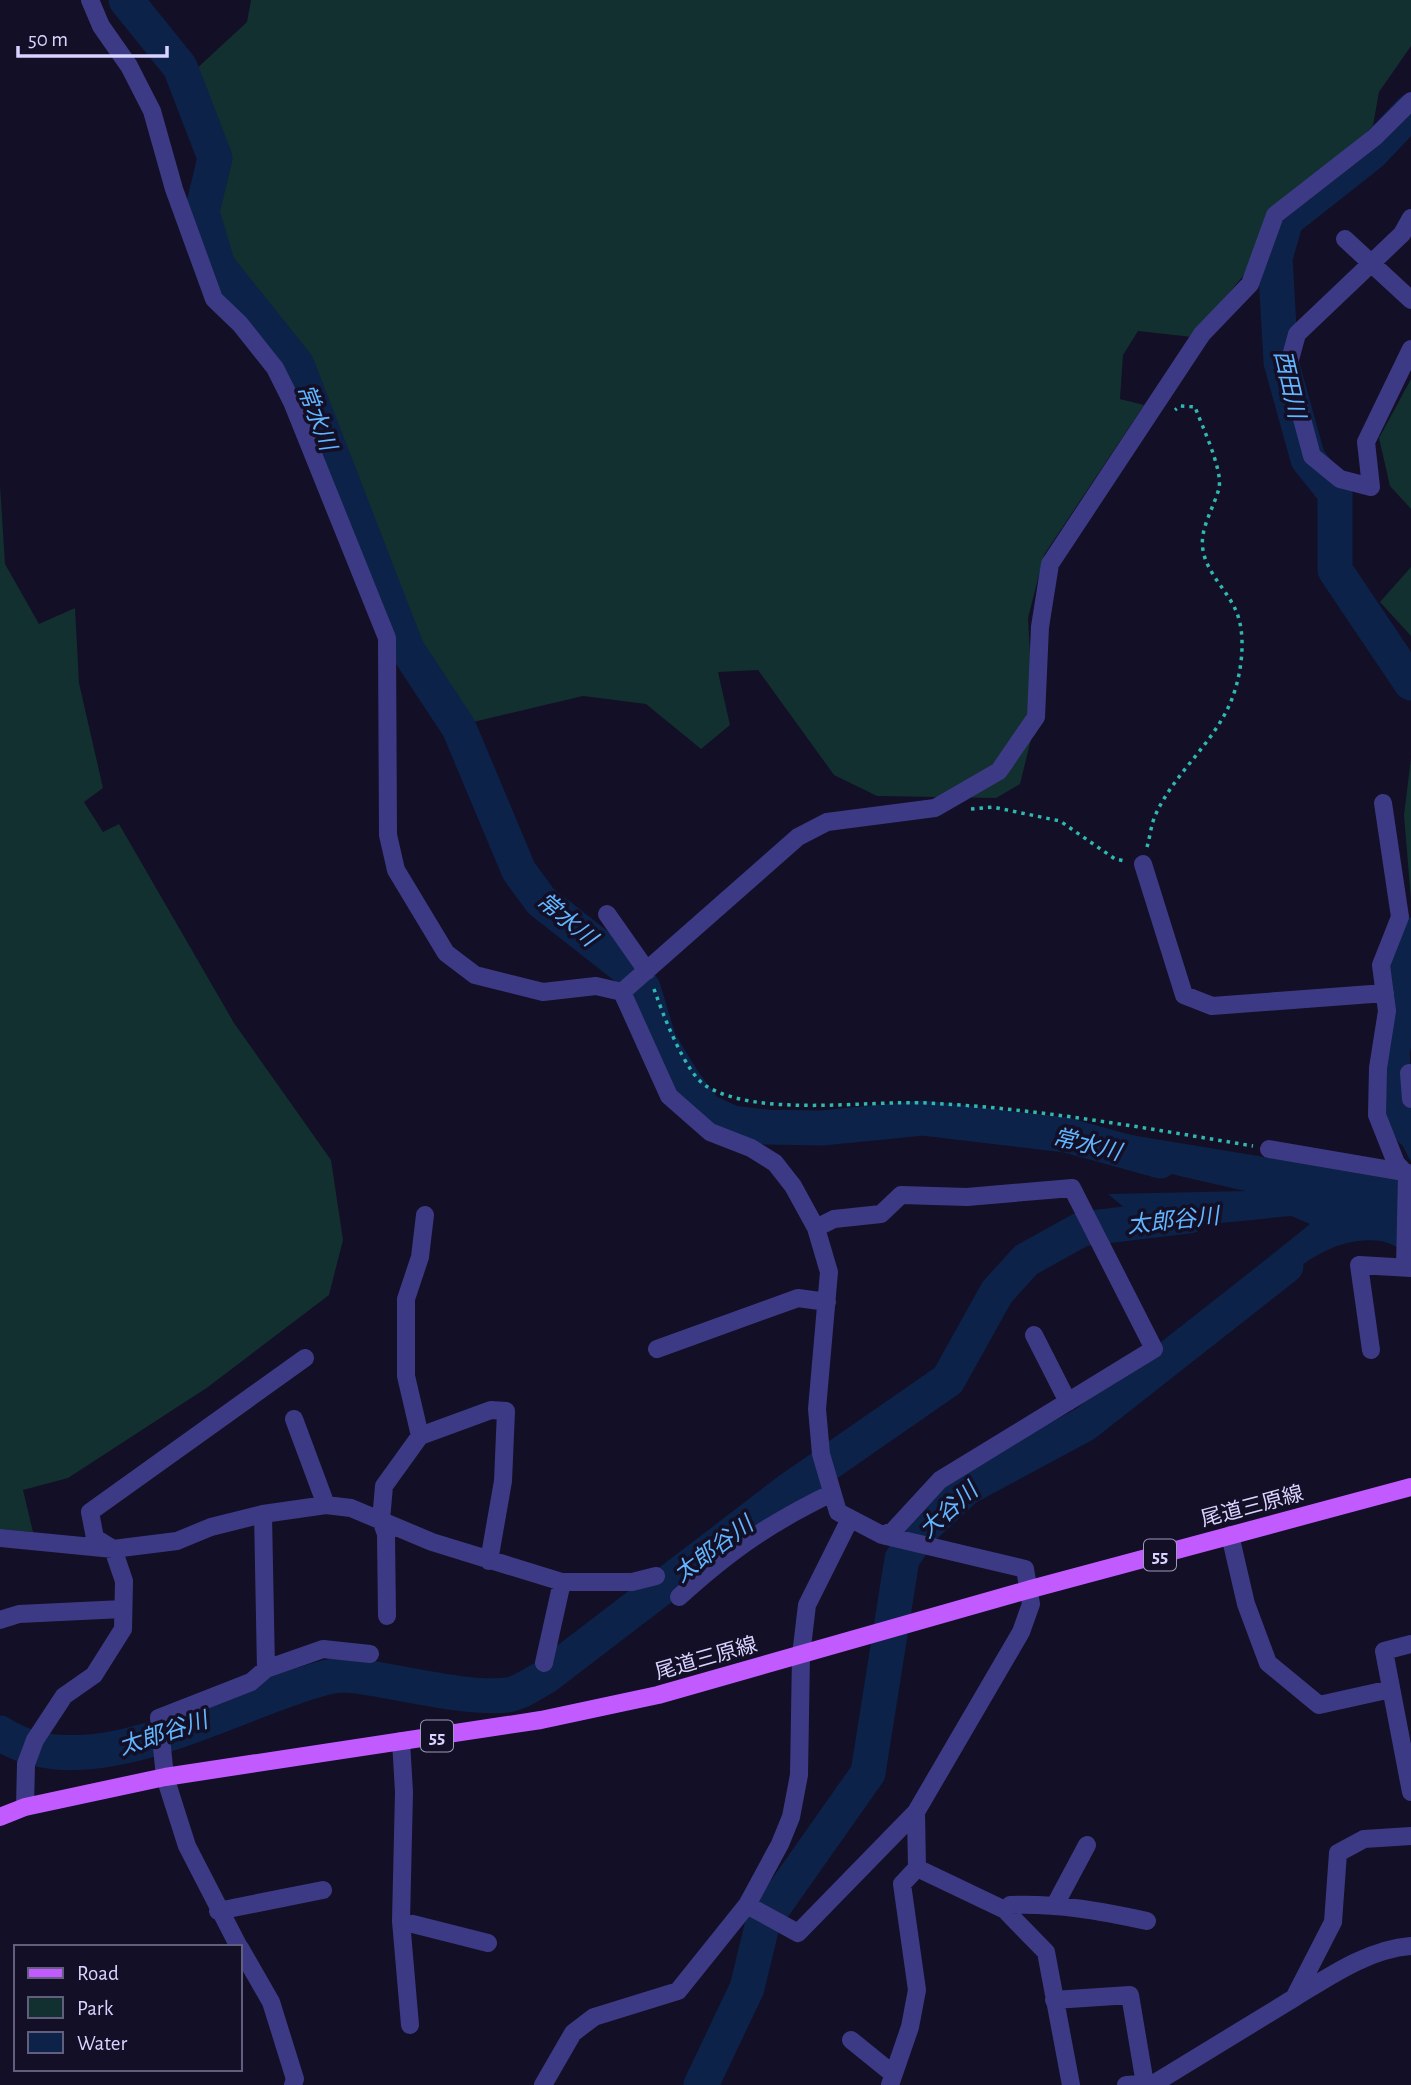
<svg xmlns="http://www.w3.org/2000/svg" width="1411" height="2085" viewBox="0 0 1411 2085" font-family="'Alegreya Sans','Noto Sans JP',sans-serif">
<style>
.green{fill:#12302f}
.water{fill:#0c2248}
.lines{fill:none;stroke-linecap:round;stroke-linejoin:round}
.river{stroke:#0c2248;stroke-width:35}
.path{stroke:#2fb8b0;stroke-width:3.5;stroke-dasharray:3.5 5;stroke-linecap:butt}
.minor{stroke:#3d3a85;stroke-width:18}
.major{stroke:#c25bff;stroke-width:18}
.labels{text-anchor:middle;stroke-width:7;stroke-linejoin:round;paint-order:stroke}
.shield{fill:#130f26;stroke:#9e99be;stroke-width:2}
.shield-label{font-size:19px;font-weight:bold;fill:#d9d4ff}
.street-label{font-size:21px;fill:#d9d4ff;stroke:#130f26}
.water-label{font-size:23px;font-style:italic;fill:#62b6ff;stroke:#130f26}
</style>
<rect width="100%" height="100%" fill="#130f26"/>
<path class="green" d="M251,0H1411V46L1379,92L1372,131L1273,211L1244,275L1192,337L1138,331L1123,355L1120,399L1144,405L1044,555L1028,618L1034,727L1020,784L996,798L877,796L834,775L758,670L718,672L730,725L701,749L646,704L583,696L469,723L418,643L308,359L229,261L214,212L227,157L193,72L247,22Z
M1411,379V509L1390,486L1379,438Z
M0,485L5,564L39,624L75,608L79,683L103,788L84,802L103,832L119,824L234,1023L331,1160L343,1240L329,1295L208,1387L68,1478L23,1490L33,1532L0,1529Z
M1411,567V636L1380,602Z
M1411,758V900L1404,815Z"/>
<path class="water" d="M1387,1051L1403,1064L1407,1097L1411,1104V1161C1389,1126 1387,1091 1387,1051Z
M1119,1133L1368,1174L1411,1177V1255C1402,1250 1391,1243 1381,1241C1331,1234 1293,1272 1256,1300L1237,1283L1310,1224L1291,1216L1151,1230L1108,1194L1245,1191L1110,1160Z"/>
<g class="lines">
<path class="river" d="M126,0L180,67L215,158L202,212L218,266L297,365L407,649L459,728L519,871L541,901L629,970L643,988L659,1041L684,1082L706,1111L732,1123L766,1127L822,1128L923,1118L1066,1135L1160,1161
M1411,111L1371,153L1286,220L1275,258L1281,362L1308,459L1335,493V570L1411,683
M1411,935L1406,951L1408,1002L1392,1050L1395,1101L1411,1130
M0,1733C90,1793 236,1699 328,1677C346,1673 363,1677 381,1680C417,1686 471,1699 507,1695C519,1694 534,1683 545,1677L788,1491L948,1380L997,1292L1026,1260L1082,1229L1189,1216
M701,2085L747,1988L763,1922L868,1773L902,1559L923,1528L966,1488L1085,1424L1286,1266"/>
<path class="path" d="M971,809L993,807L1060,821L1115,859L1125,861
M1147,847C1150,837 1151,825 1155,816C1172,777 1208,748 1227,710C1240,685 1247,643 1238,616C1230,592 1207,575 1203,550C1199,529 1214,508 1219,488C1223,470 1202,426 1195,407L1180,406L1175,410
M654,989C662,1012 685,1073 706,1086C759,1118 865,1100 927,1103C1036,1108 1145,1128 1253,1146"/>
<path class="minor" d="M90,0L101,26L129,66L152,111L174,189L214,299L240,324L275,368L292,402L387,638L388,835L396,870L446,953L475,975L543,992L596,986L622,992L669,1096L710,1132L751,1148L775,1163L793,1186L816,1228L829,1272L817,1409L821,1454L838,1512L882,1535L893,1531L940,1480L1154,1349L1072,1188L967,1197L901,1195L881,1214L834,1219L816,1228
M1411,218L1402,234L1297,334L1288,367L1312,456L1340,479L1371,487L1366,442L1411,349
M1345,239L1411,300
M1383,803L1400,917L1381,965L1387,1011L1378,1068L1377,1115L1396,1163L1407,1175L1405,1267
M1143,864L1184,995L1212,1006L1385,993
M607,914L647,971
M622,992L798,837L827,822L935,808L999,771L1036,717L1040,627L1050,564L1202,334L1250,284L1275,215L1375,137L1411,101
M1409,1073L1411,1099
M1269,1149L1409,1173
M1034,1335L1068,1402
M657,1349L798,1298L827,1302
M1371,1350L1359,1265L1411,1268
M294,1419L326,1505
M420,1436L406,1376V1299L420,1257L425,1215
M263,1514L266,1669
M882,1535L1025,1569L1031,1604L1021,1632L916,1812L917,1868L1005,1910L1046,1952L1071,2085
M1230,1535L1246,1604L1268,1663L1319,1705L1391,1689
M0,1538L113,1549L177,1541L211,1527L263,1514L326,1505L351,1508L432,1542L562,1582H632L656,1576
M679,1597C731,1550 768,1524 832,1493
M387,1616L386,1534L381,1520L384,1486L420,1436L491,1410L506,1411L503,1481L489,1561
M0,1620L19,1614L123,1609
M1411,1644L1384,1651L1411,1792
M544,1663L562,1582
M401,1741L404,1792L401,1921L410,2025
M25,1807L26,1764L35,1740L64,1696L94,1675L123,1629L124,1581L113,1549L95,1538L90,1512L305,1358
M747,1905L798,1933L916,1812
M1055,1905L1087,1845
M1005,1910L1010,1905C1057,1903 1101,1911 1147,1921
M218,1911L323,1890
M401,1921L488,1943
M239,1947L187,1846L165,1777L159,1718L251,1682L266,1669L323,1649L370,1654
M240,1948L271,2002L295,2079L293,2085
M1294,1998C1330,1976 1369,1949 1411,1946
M1054,2000L1130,1995L1145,2084
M851,2040L893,2074
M543,2085L573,2033L594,2017L678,1991L747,1905L780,1844L791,1817L799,1775L801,1655L807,1605L850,1519
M890,2085L910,2027L917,1990L902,1884L917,1868
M1126,2085L1155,2083L1294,1998L1333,1922L1338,1853L1364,1839L1411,1836"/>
<path class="major" d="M0,1817L25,1807L165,1777L541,1720L658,1695L1031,1589L1411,1487"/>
</g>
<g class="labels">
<g class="shield">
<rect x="1144" y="1539.5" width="32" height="31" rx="5"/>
<rect x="421" y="1720.5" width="32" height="31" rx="5"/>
</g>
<g class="shield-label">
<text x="1160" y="1562">55</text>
<text x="437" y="1743">55</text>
</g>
<g class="street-label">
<text transform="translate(1252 1506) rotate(-15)" y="7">尾道三原線</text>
<text transform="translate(706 1658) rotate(-16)" y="7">尾道三原線</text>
</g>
<g class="water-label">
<text transform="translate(1290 384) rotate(77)" y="8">西田川</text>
<text transform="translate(317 417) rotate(69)" y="8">常水川</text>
<text transform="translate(567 919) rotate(40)" y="8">常水川</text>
<text transform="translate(1087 1144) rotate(14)" y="8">常水川</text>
<text transform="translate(1173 1220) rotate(-6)" y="8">太郎谷川</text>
<text transform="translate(948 1510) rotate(-42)" y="8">大谷川</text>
<text transform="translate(713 1549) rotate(-37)" y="8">太郎谷川</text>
<text transform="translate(163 1733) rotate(-18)" y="8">太郎谷川</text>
</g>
</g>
<rect x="14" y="1945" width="228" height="126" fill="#130f26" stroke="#625e7d" stroke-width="2"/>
<rect x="28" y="1968" width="35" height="10" fill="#c25bff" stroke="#625e7d" stroke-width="2"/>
<text x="77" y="1980" font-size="21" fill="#d9d4ff">Road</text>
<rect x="28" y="1997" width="35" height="21" fill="#12302f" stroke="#625e7d" stroke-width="2"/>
<text x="77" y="2015" font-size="21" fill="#d9d4ff">Park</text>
<rect x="28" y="2032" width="35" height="21" fill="#0c2248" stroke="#625e7d" stroke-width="2"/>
<text x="77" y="2050" font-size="21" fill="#d9d4ff">Water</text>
<path d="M18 46v10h149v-10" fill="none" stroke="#d9d4ff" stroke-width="3.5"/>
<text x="28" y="46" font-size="21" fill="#d9d4ff" stroke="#130f26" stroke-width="5" paint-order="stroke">50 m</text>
</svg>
